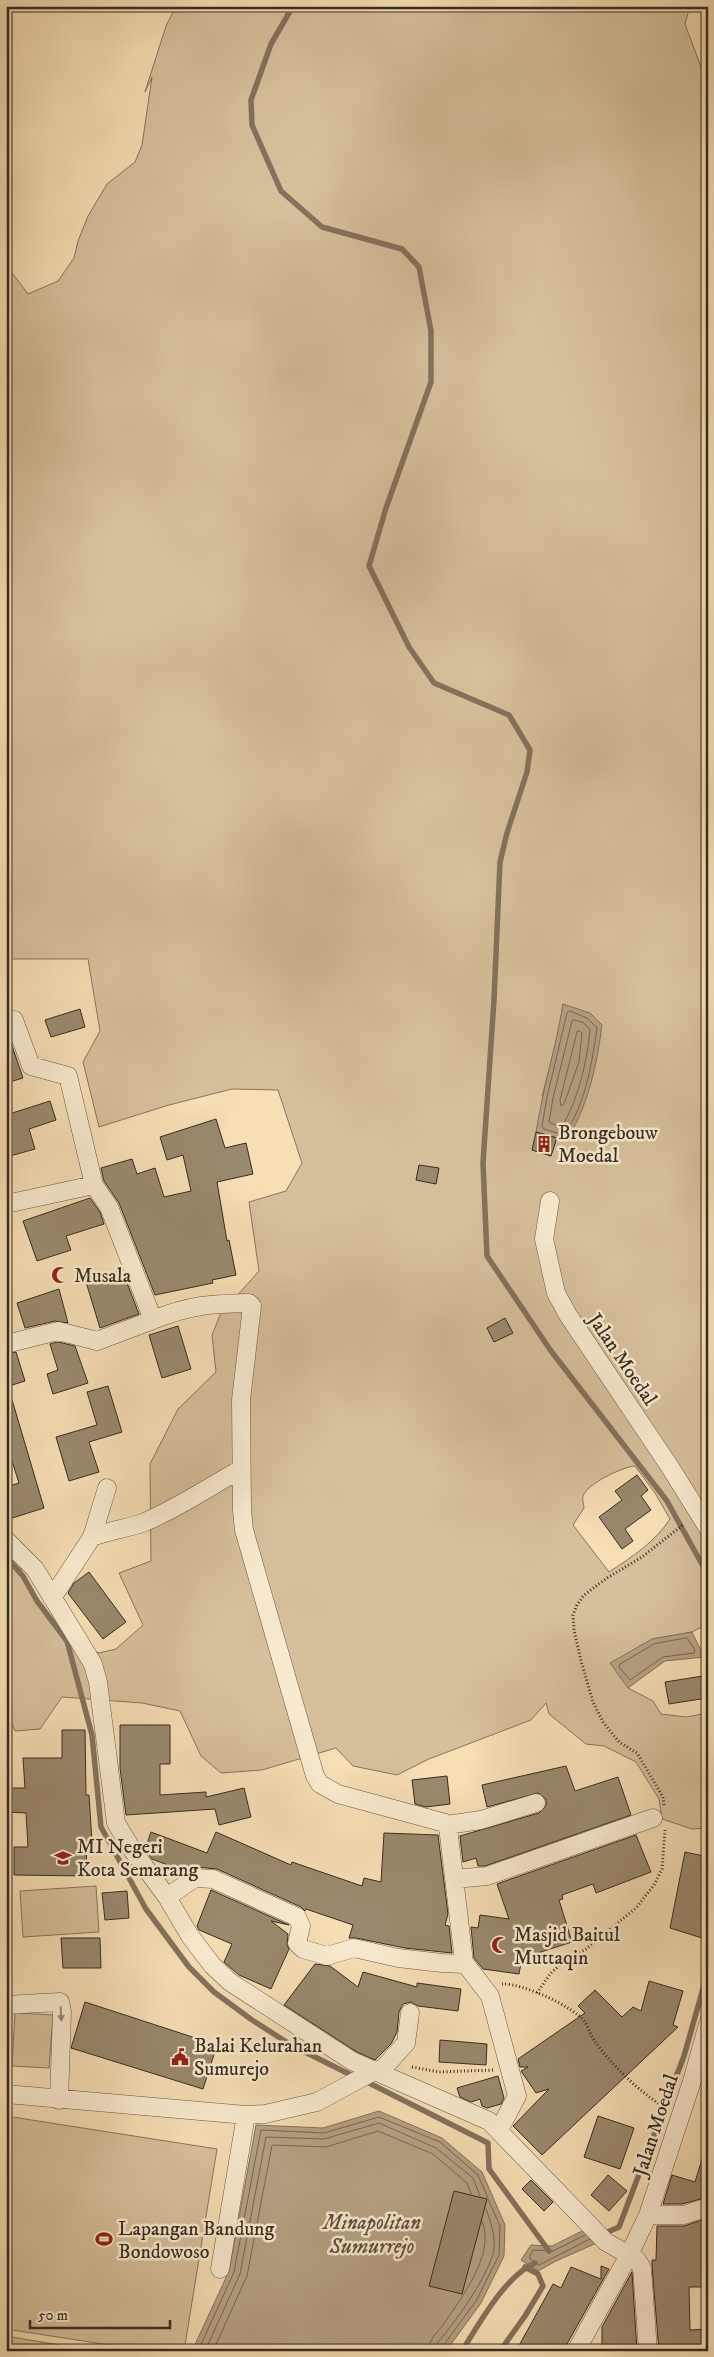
<svg xmlns="http://www.w3.org/2000/svg" width="714" height="2357" viewBox="0 0 714 2357" font-family="'IM FELL DW Pica',serif">
<style>
.green{fill:#d6c09c;stroke:#86765e;fill-rule:evenodd}
.water{fill:#b5a183;stroke:#83725c}
.lines{fill:none;stroke-linecap:round;stroke-linejoin:round}
.shore{stroke:#766652;stroke-width:1}
.stream{stroke:#83725c;stroke-width:5.5}
.building{fill:#9a896e;stroke:#372c21}
.minor-casing{stroke:#675846;stroke-width:19}
.path{stroke:#372c21;stroke-width:3;stroke-dasharray:1 2.5;stroke-linecap:butt}
.minor{stroke:#f9eacf;stroke-width:18}
.oneway{fill:#988b78}
.labels{text-anchor:middle;stroke-width:5;stroke-linejoin:round;paint-order:stroke}
.poi-label{font-size:20px;fill:#372c21;stroke:#f9eacf;text-anchor:start}
.street-label{font-size:20px;fill:#372c21;stroke:#f9eacf}
.water-label{font-size:21px;font-style:italic;fill:#5d4f3e;stroke:#f9eacf}
</style>
<rect width="100%" height="100%" fill="#f6deb5"/>
<filter id="stains"><feTurbulence type="fractalNoise" baseFrequency=".004" numOctaves="4"/><feColorMatrix values="0 0 0 0 .2 0 0 0 0 .09 0 0 0 0 .02 0 0 0 .5 -.17"/></filter>
<radialGradient id="worn" r=".72"><stop offset=".6" stop-color="#630" stop-opacity="0"/><stop offset="1" stop-color="#630" stop-opacity=".3"/></radialGradient>
<path class="green" d="M176,6H690L685,24L701,67L708,69V1624L692,1632L652,1639L628,1688L653,1701L661,1714L686,1717L708,1713V1828L692,1829L662,1819L659,1799L636,1762L604,1746L586,1744L549,1714L546,1703L531,1720L429,1759L397,1775L353,1766L336,1748L262,1770L221,1773L201,1756L180,1711L142,1703L62,1697L40,1729L15,1731L6,1709V1533L11,1532L23,1576L37,1601L67,1641L99,1653L116,1649L143,1625L119,1573L151,1561L150,1464L178,1409L216,1372L212,1335L220,1315L259,1271L249,1202L286,1191L302,1163L278,1090L232,1089L169,1105L99,1127L83,1062L100,1031L88,959H6V268L9,269L28,294L58,281L74,258L78,241L88,216L107,184L135,162L142,145L152,77L145,92L166,26ZM563,1004L557,1138L542,1096L558,1035ZM635,1466L655,1493L670,1519C655,1542 632,1557 609,1572L573,1525L584,1508C584,1505 582,1500 583,1496C587,1484 622,1467 635,1466Z
M96,1886L99,1932L23,1937L20,1891Z
M15,2013L53,2015L49,2068L12,2066Z
M6,2116L217,2149L184,2351H148L6,2329Z
M6,2336L95,2351H6Z"/>
<path class="water" d="M563,1004L590,1013L602,1025C597,1064 589,1101 570,1135L557,1138L536,1132C543,1088 556,1047 563,1004Z
M692,1632L704,1657L665,1661L628,1688L610,1663L652,1639Z
M379,2111L442,2138L482,2172L505,2225L504,2256L481,2303L446,2351H192L229,2271L256,2125L323,2128Z
M588,2228L599,2242L556,2261L538,2271L521,2260L531,2245L552,2246Z"/>
<g class="lines">
<path class="shore" d="M570,1011L587,1018L597,1028C592,1063 586,1100 567,1131L557,1133L544,1129L542,1126L547,1097L567,1013Z
M575,1020L584,1023L590,1030C587,1061 579,1097 563,1125L557,1126L549,1122L553,1098L572,1021Z
M580,1031L582,1033L579,1062L564,1104L561,1106L560,1100L577,1032Z
M687,1638L695,1650L694,1653L663,1657L630,1680L619,1667L620,1664L654,1644Z
M585,2235L553,2251L533,2250L529,2258L539,2265L590,2239
M198,2351L234,2272L261,2130L324,2133L379,2117L440,2142L478,2175L488,2198
M205,2351L240,2274L266,2137L324,2139L379,2123L436,2148L473,2178L480,2196
M213,2351L247,2276L272,2145L326,2147L378,2131L433,2154L467,2183L471,2194
M428,2351C429,2339 437,2333 443,2325C461,2298 496,2254 482,2221
M436,2351L438,2342C456,2321 485,2281 493,2254C497,2239 491,2223 486,2209
M442,2351L443,2346L476,2301L499,2255L500,2226L488,2199"/>
<path class="stream" d="M293,6L271,44L251,100L252,125L281,191L322,227L402,249L419,267L431,331V382L386,508L369,566L409,647L434,683L509,715L530,750L527,772L507,833L500,862L494,1000L483,1163L487,1256L551,1351L667,1501L708,1575
M6,1557L23,1576L37,1601L67,1641L92,1735L101,1827L146,1909L189,1967L214,1992L252,2020L291,2045L351,2075
M369,2083L488,2143L489,2169L549,2251
M603,2234L619,2227L684,2056L708,1971
M462,2351C479,2324 505,2276 535,2263
M500,2351L525,2316L543,2286L538,2274L525,2267"/>
</g>
<path class="building" d="M80,1009L85,1027L51,1037L45,1020Z
M6,1037H9L23,1078L6,1083Z
M50,1101L56,1120L29,1129L35,1149L10,1156L6,1146V1115Z
M216,1119L225,1148L246,1143L253,1174L217,1182L227,1241L229,1240L236,1275L212,1280L213,1283L155,1295L119,1203L104,1181L101,1168L132,1159L137,1174L155,1168L164,1197L191,1191L183,1155L167,1160L160,1137Z
M536,1132L557,1138L551,1156L532,1150Z
M419,1165L439,1168L436,1184L416,1180Z
M90,1198L100,1212L104,1224L66,1236L71,1250L37,1261L23,1221Z
M122,1270L139,1314L100,1328L86,1282Z
M59,1289L68,1323L55,1321L25,1328L17,1303Z
M505,1318L513,1333L494,1342L487,1328Z
M178,1326L191,1369L162,1378L149,1335Z
M58,1342L75,1346L88,1383L53,1394L47,1374L58,1370L50,1344Z
M16,1352L25,1381L6,1387V1354Z
M108,1386L122,1432L89,1442L99,1472L69,1481L56,1437L97,1425L87,1392Z
M6,1393H10L44,1508L6,1520V1487L19,1483L6,1442Z
M637,1475L648,1490L641,1496L651,1510L625,1529L633,1541L622,1549L599,1517L622,1500L615,1491Z
M89,1572L126,1622L103,1639L68,1593L74,1583Z
M703,1676L707,1698L669,1704L665,1682Z
M120,1725H170V1764H160V1795L206,1792V1797L244,1788L251,1817L219,1825L215,1809L126,1815L120,1768Z
M62,1730H85L86,1795H89L92,1842H86L87,1876L14,1875V1847H28L26,1813L6,1812V1788H25L23,1758H62Z
M566,1766L575,1791L618,1777L631,1815L485,1866H478L476,1858L463,1862L460,1836L539,1813L546,1806V1799L538,1793L487,1807L482,1785Z
M447,1776L450,1804L426,1807L415,1804L412,1780Z
M151,1832L207,1853L216,1832L291,1865L292,1862L362,1886L364,1878L381,1882L384,1833L438,1835L448,1914L445,1925L449,1926L452,1953L405,1948L356,1938H349L353,1925L306,1909L305,1911L301,1907L217,1869L196,1867L186,1872L152,1859L145,1849Z
M636,1835L651,1872L596,1893L593,1884L562,1895L563,1899L559,1900L572,1942L522,1958L519,1974L483,1969L474,1958L471,1927L478,1928L480,1915L509,1919L497,1884Z
M685,1852L708,1857V1921L702,1938L670,1928Z
M211,1890L289,1925L271,1921L288,1934L287,1945L289,1949L271,1989L239,1975L224,1962L232,1944L199,1930L197,1926Z
M127,1891L129,1918L105,1920L102,1893Z
M61,1938H100L101,1968H63Z
M315,1964L330,1966L358,1987L363,1972L417,1987V1983L461,1989L458,2011L418,2006L411,2002L403,2004L399,2012L397,2032L391,2044L375,2060L357,2052L284,2005Z
M649,1981L683,1991L673,2025L678,2027L542,2155L513,2126L549,2089L536,2093L521,2071L528,2067H520L518,2059L585,2013L578,2006L595,1990L622,2017L633,2007L641,2011Z
M85,2002L217,2045L203,2089L71,2048Z
M440,2040L487,2044L486,2065L439,2062Z
M498,2076L504,2098L501,2104L487,2108L482,2106L480,2099L471,2102L460,2097L457,2088Z
M598,2116L634,2128L620,2169L584,2157Z
M704,2153H708V2197L682,2204H663L672,2175L695,2182Z
M608,2175L627,2191L609,2211L591,2195Z
M531,2180L553,2202L544,2211L522,2189Z
M454,2191L487,2199L462,2294L429,2286Z
M708,2218V2287H689L690,2330L708,2329V2351H659L652,2266V2260H656L657,2226H684Z
M601,2266L609,2269L563,2351H516L553,2284L561,2288L571,2267L601,2279Z
M632,2272L637,2351H602V2327Z"/>
<g class="lines">
<g class="minor-casing">
<path id="minor" d="M6,1020H14L31,1066L68,1076L94,1185L109,1207L153,1320L97,1341L58,1331L6,1344
M550,1201L544,1239L556,1293L568,1315L670,1467L708,1528
M6,1204L94,1185
M153,1320C190,1305 209,1304 249,1303L252,1306L241,1400L242,1510L244,1530L315,1776L320,1784L338,1794L445,1823L448,1827L464,1962L490,1996L517,2096L499,2130
M92,1537C110,1530 127,1529 145,1522C178,1508 209,1487 241,1469
M6,1540L35,1569L93,1664L98,1682L116,1823L133,1851L167,1897L190,1936L212,1965L230,1982L352,2061L489,2121L606,2242L629,2255L648,2215L693,2078L708,2024
M52,1598L92,1537L107,1488
M447,1825L481,1820L536,1803
M454,1879L487,1876L653,1818
M167,1897L195,1878L213,1879L297,1917L301,1926L297,1943L303,1949L327,1956L354,1948L398,1958L442,1963L464,1964
M6,2005L60,2002L62,2012L59,2100
M380,2072L406,2043L410,2013
M6,2094L246,2115L265,2114L317,2102L376,2070
M648,2215H684L708,2207
M220,2269L246,2115
M576,2351L629,2255L637,2260L642,2268L648,2351"/>
</g>
<path class="path" d="M664,1805L663,1797L637,1753L619,1742L603,1722L593,1702L581,1661L574,1630L573,1615L577,1605L584,1595L607,1578L642,1557L684,1524
M502,1984C522,1983 573,2006 585,2022C589,2029 591,2037 596,2043C611,2064 644,2097 667,2108
M537,1993L550,1974L562,1963L586,1949L636,1908L654,1885L662,1869L665,1830
M412,2067L439,2072L493,2070"/>
<use href="#minor" class="minor"/>
</g>
<defs><path id="oneway-solid" d="M-6-.8H1V-3.2L6.5 0L1 3.2V.8H-6Z" transform="scale(1.25)"/></defs>
<use class="oneway" href="#oneway-solid" transform="translate(61 2014) rotate(87)"/>
<defs>
<g id="building-bare" transform="scale(1.35)"><path d="M-4-6H4V6H1V3H-1V6H-4ZM-2.5-4.3h1.7v1.8h-1.7ZM.8-4.3h1.7v1.8H.8ZM-2.5-1h1.7V.8h-1.7ZM.8-1h1.7V.8H.8Z" fill="#8f2418" stroke="#f9eacf" stroke-width="2.5" paint-order="stroke"/></g>
<g id="mosque-bare" transform="scale(1.35)"><path d="M3.5-4.9A6 6 0 1 0 3.5 4.9A5 5 0 1 1 3.5-4.9Z" fill="#8f2418" stroke="#f9eacf" stroke-width="2.5" paint-order="stroke"/></g>
<g id="school-bare" transform="scale(1.35)"><path d="M0-5L7-2L0 1L-7-2ZM-4 1L0 2.5L4 1V4Q0 6-4 4Z" fill="#8f2418" stroke="#f9eacf" stroke-width="2.5" paint-order="stroke"/></g>
<g id="civic-bare" transform="scale(1.35)"><path d="M-.6-6.5H3V-4.5H.6V-3L4-1V1h2V6H-6V1h2V-1L-.6-3ZM-1.2 2.5V6h2.4V2.5Z" fill="#8f2418" stroke="#f9eacf" stroke-width="2.5" paint-order="stroke"/></g>
<g id="stadium-bare" transform="scale(1.35)"><path d="M0-5a6.5 5 0 1 0 0 10a6.5 5 0 1 0 0-10ZM-3.5-1.8h7v3.6h-7Z" fill="#8f2418" stroke="#f9eacf" stroke-width="2.5" paint-order="stroke"/></g>
</defs>
<g fill-rule="evenodd">
<use href="#building-bare" x="544" y="1144"/>
<use href="#mosque-bare" x="60" y="1275"/>
<use href="#school-bare" x="63" y="1858"/>
<use href="#mosque-bare" x="500" y="1945"/>
<use href="#civic-bare" x="180" y="2057"/>
<use href="#stadium-bare" x="104" y="2239"/>
</g>
<g class="labels">
<g class="poi-label">
<text x="558" y="1139">Brongebouw<tspan x="558" dy="23">Moedal</tspan></text>
<text x="74" y="1282">Musala</text>
<text x="77" y="1853">MI Negeri<tspan x="77" dy="23">Kota Semarang</tspan></text>
<text x="514" y="1941">Masjid Baitul<tspan x="514" dy="23">Muttaqin</tspan></text>
<text x="194" y="2052">Balai Kelurahan<tspan x="194" dy="23">Sumurejo</tspan></text>
<text x="118" y="2235">Lapangan Bandung<tspan x="118" dy="23">Bondowoso</tspan></text>
</g>
<g class="street-label">
<text transform="translate(623 1359) rotate(56)" y="7">Jalan Moedal</text>
<text transform="translate(655 2125) rotate(-72)" y="7">Jalan Moedal</text>
</g>
<g class="water-label">
<text x="372" y="2229">Minapolitan<tspan x="372" dy="24">Sumurrejo</tspan></text>
</g>
</g>
<rect width="714" height="2357" fill="none" stroke="#f6deb5" stroke-width="25"/>
<rect x="8" y="8" width="699" height="2342" fill="none" stroke="#372c21" stroke-width="2.5"/>
<rect x="12" y="12" width="689" height="2332" fill="none" stroke="#372c21"/>
<path d="M30 2320v8h140v-8" fill="none" stroke="#372c21" stroke-width="2.5"/>
<text x="38" y="2320" font-size="15" fill="#372c21" stroke="#f9eacf" stroke-width="4" paint-order="stroke">50 m</text>
<rect width="100%" height="100%" filter="url(#stains)"/>
<rect width="100%" height="100%" fill="url(#worn)"/>
</svg>
